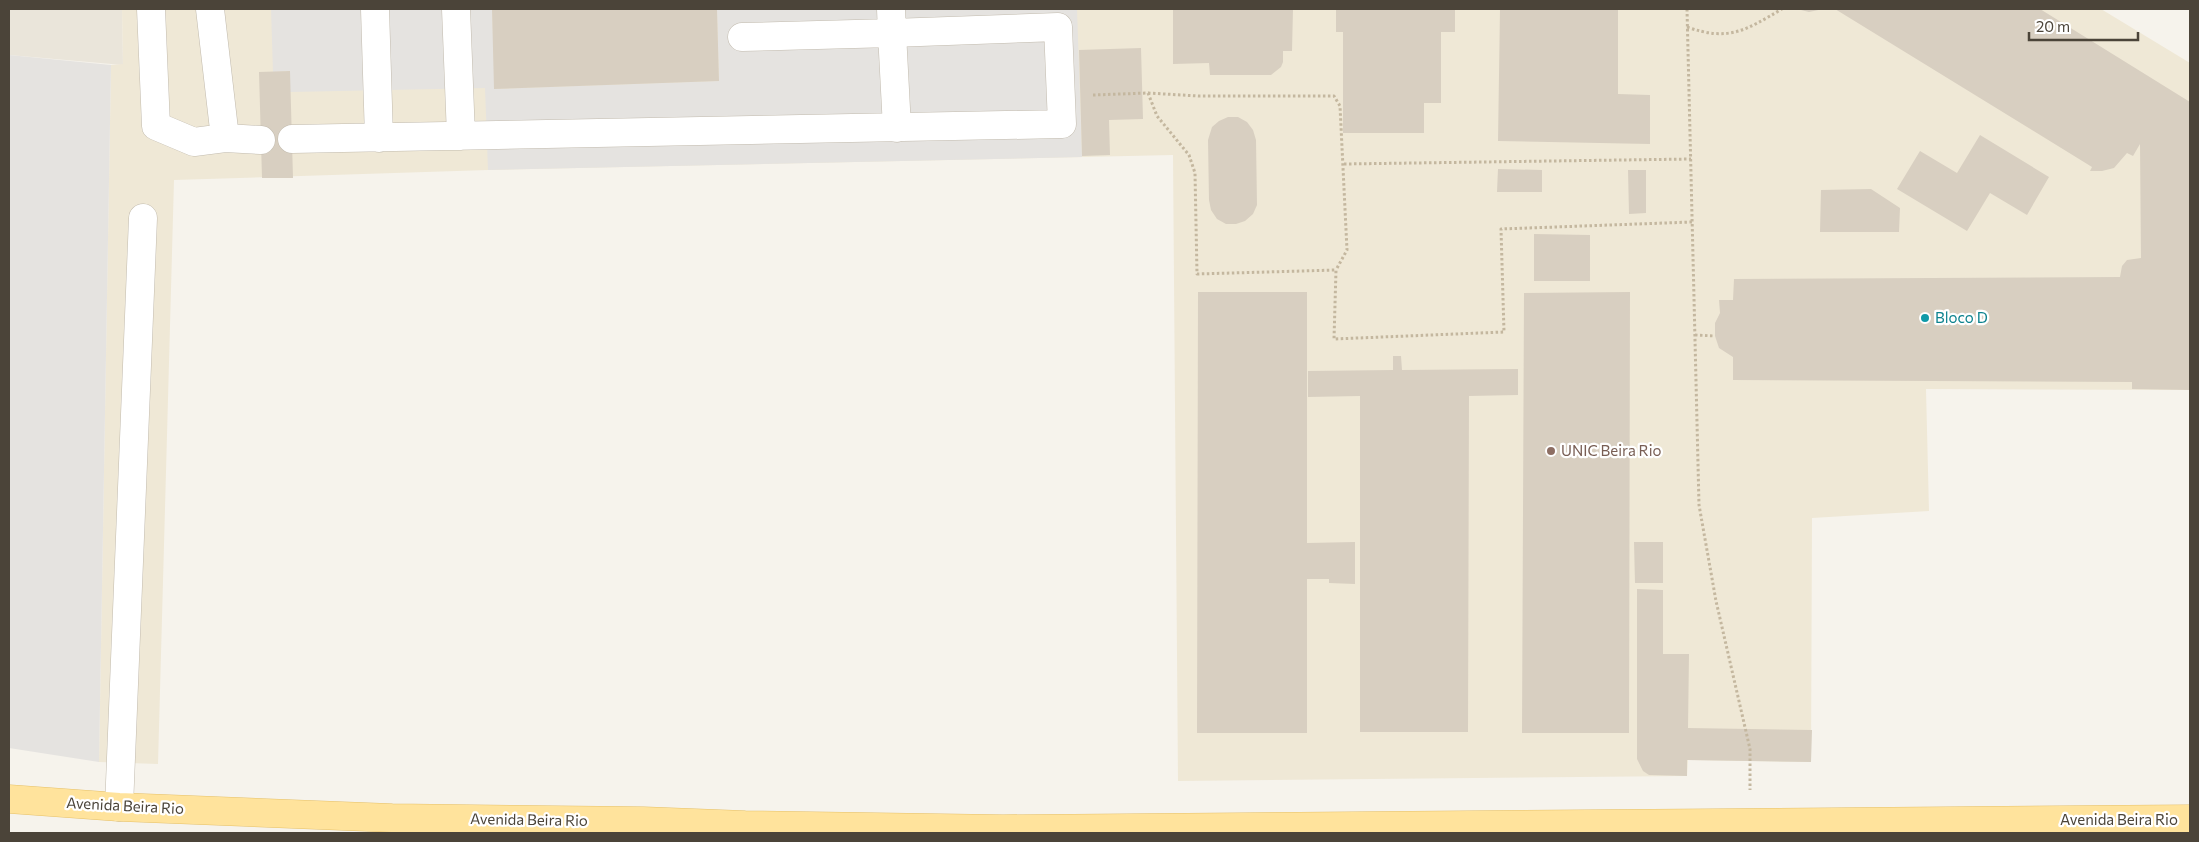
<svg xmlns="http://www.w3.org/2000/svg" width="2199" height="842" viewBox="0 0 2199 842" font-family="Commissioner,sans-serif">
<style>
.residential{fill:#eae5da}
.education{fill:#efe8d6}
.parking{fill:#e5e3e0}
.building{fill:#d8cfc1}
.lines{fill:none;stroke-linecap:round;stroke-linejoin:round}
.minor-casing{stroke:#c2bbae;stroke-width:29}
.major-casing{stroke:#e6c16a;stroke-width:29}
.path{stroke:#c4b79f;stroke-width:3;stroke-dasharray:2.5 2.5;stroke-linecap:butt}
.minor{stroke:#fff;stroke-width:28}
.major{stroke:#ffe39c;stroke-width:28}
.culture-dot{fill:#0f9aa8;stroke:#fff;stroke-width:2}
.education-dot{fill:#8d6e63;stroke:#fff;stroke-width:2}
.labels{text-anchor:middle;stroke-width:4.5;stroke-linejoin:round;paint-order:stroke}
.culture-label{font-size:15px;fill:#0d838f;stroke:#fff;text-anchor:start}
.education-label{font-size:15px;fill:#785e54;stroke:#fff;text-anchor:start}
.street-label{font-size:15px;fill:#4b4439;stroke:#fff}
</style>
<rect width="100%" height="100%" fill="#f6f3ec"/>
<path class="residential" d="M9,9H122L123,65L9,55Z"/>
<path class="education" d="M122,9H2101L2190,63V390L1926,389L1929,511L1812,518L1811,762L1688,760L1687,776L1178,781L1173,155L488,170L174,180L158,764L99,762L111,65L123,64Z"/>
<path class="parking" d="M271,9H492L495,89L719,81L717,9H1077L1082,157L488,170L485,88L290,92V71L273,72Z
M9,55L111,65L99,762L9,748Z"/>
<path class="building" d="M492,9H717L719,81L494,89Z
M1173,9H1293L1292,51H1283V62L1281,67L1271,75H1210L1209,63L1173,64Z
M1336,9H1455V32H1441V103H1424V133H1343V32H1336Z
M1500,9H1618V94L1650,95V144L1498,141Z
M1797,9H1823L1809,12Z
M1835,9H2040L2190,102V390L2132,389V382L1733,380V357L1719,348L1715,336V323L1720,313L1719,300H1733L1734,279L2120,277L2122,266L2127,260L2141,258L2140,144L2133,156L2127,153L2114,168L2102,171H2090L2092,167Z
M1141,48L1143,119L1109,120L1110,155L1082,156L1079,50Z
M290,71L293,178H262L259,72Z
M1228,117H1238L1247,122L1253,130L1256,140L1257,205L1253,214L1245,221L1236,224H1226L1217,219L1211,210L1209,200L1208,140L1212,127L1219,121Z
M1980,135L2049,177L2027,215L1990,193L1967,231L1897,189L1920,151L1957,173Z
M1498,169L1542,170V192H1497Z
M1628,170H1646V213L1629,214Z
M1871,189L1900,208L1899,232H1820L1821,190Z
M1534,234L1590,235V281H1534Z
M1198,292H1307V543L1355,542V584L1329,583V579H1307V733H1197Z
M1630,292L1629,733H1522L1524,293Z
M1393,356H1401L1402,370L1518,369V395L1469,396L1468,732H1360V396L1308,397V371L1393,370Z
M1634,542H1663V583H1635Z
M1637,589L1663,590V654H1689L1688,728L1812,730L1811,762L1687,760V776L1649,775L1643,771L1637,759Z"/>
<g class="lines">
<g class="minor-casing">
<path id="minor" d="M151,9L156,126L194,142L225,138L261,140
M210,9L225,138
M375,9L379,138
M456,9L461,136
M742,37L892,33L897,128
M292,139L1062,124L1058,27L892,33L891,9
M119,807L143,218"/>
</g>
<g class="major-casing">
<path id="major" d="M9,799L119,807L392,818L643,821L745,825L1003,829L2190,819"/>
</g>
<path class="path" d="M1687,9L1699,505L1716,601L1750,749V790
M1687,27C1729,42 1746,30 1782,9
M1148,93L1198,96H1334L1340,106L1347,250L1336,270
M1093,95L1148,93L1157,116L1189,155L1195,173L1197,274L1336,270L1334,339L1504,332L1501,229L1692,222
M1344,164L1691,159
M1695,335L1715,336"/>
<use href="#minor" class="minor"/>
<use href="#major" class="major"/>
</g>
<circle class="culture-dot" cx="1925" cy="318" r="5"/>
<circle class="education-dot" cx="1551" cy="451" r="5"/>
<g class="labels">
<g class="culture-label">
<text x="1935" y="323">Bloco D</text>
</g>
<g class="education-label">
<text x="1561" y="456">UNIC Beira Rio</text>
</g>
<g class="street-label">
<text transform="translate(125 806) rotate(3)" y="5">Avenida Beira Rio</text>
<text transform="translate(529 820) rotate(1)" y="5">Avenida Beira Rio</text>
<text x="2119" y="825">Avenida Beira Rio</text>
</g>
</g>
<rect width="2199" height="842" fill="none" stroke="#4b4439" stroke-width="20"/>
<path d="M2029 32v8h109v-8" fill="none" stroke="#4b4439" stroke-width="2.5"/>
<text x="2036" y="32" font-size="15" fill="#4b4439" stroke="#ffffff" stroke-width="4" paint-order="stroke">20 m</text>
</svg>
